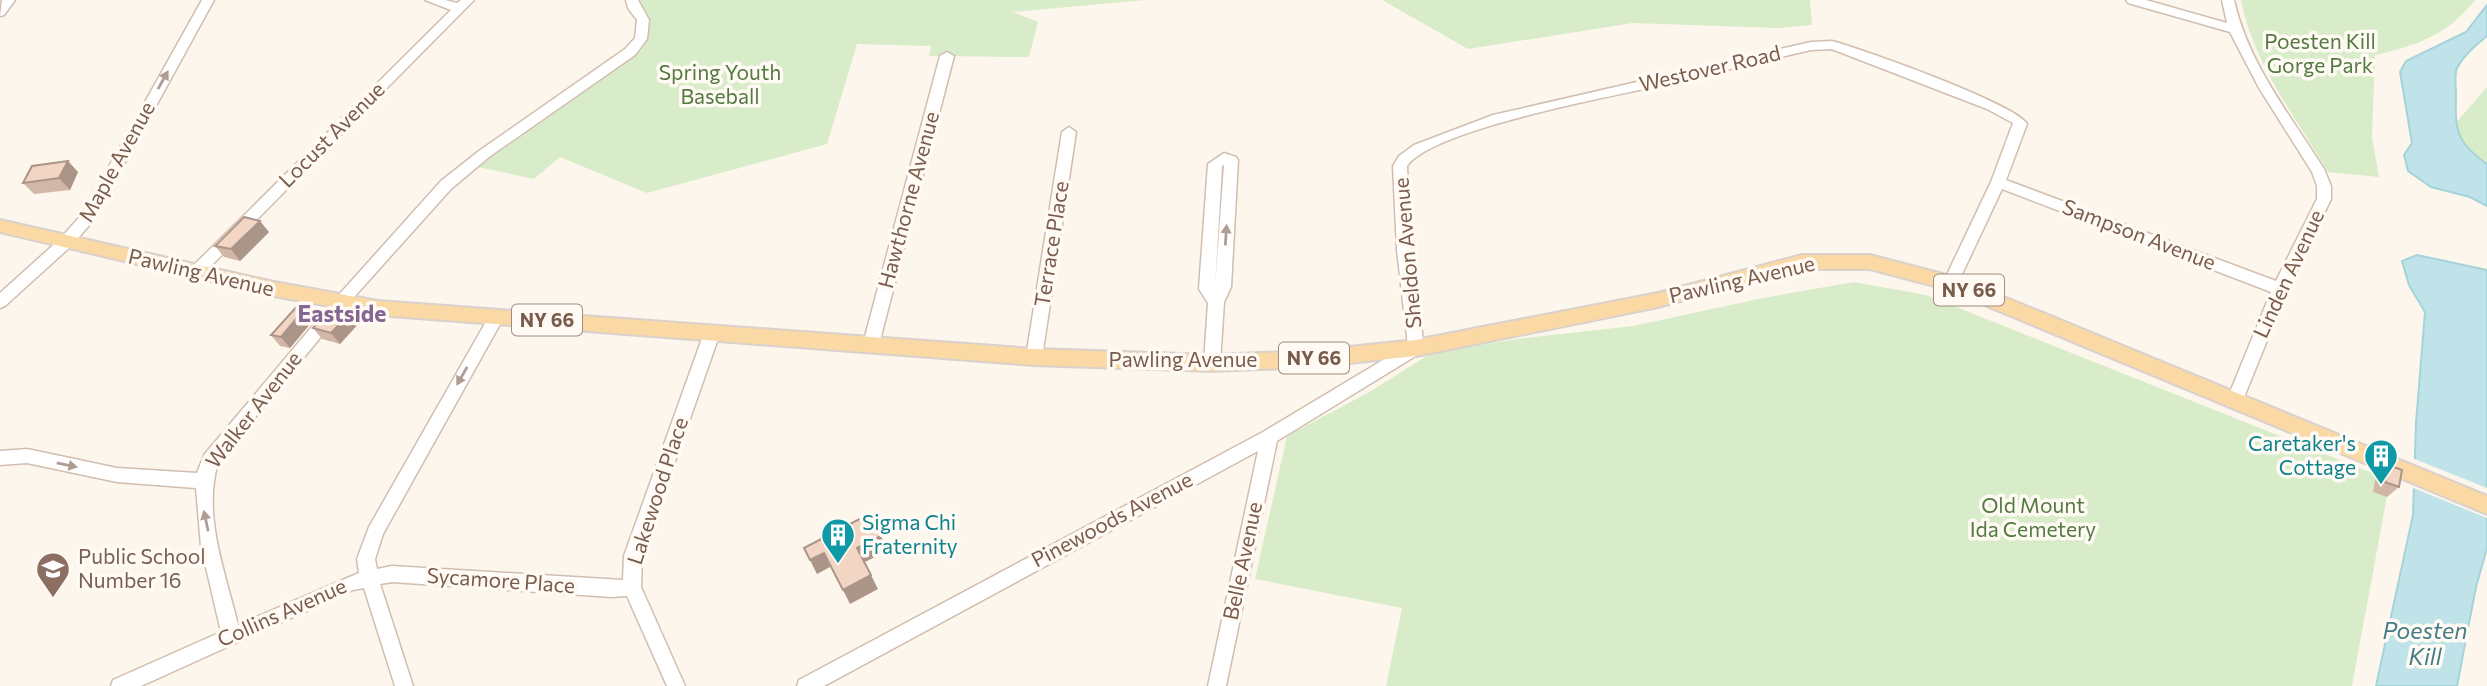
<svg xmlns="http://www.w3.org/2000/svg" width="2487" height="686" viewBox="0 0 2487 686" font-family="Commissioner,sans-serif">
<style>
.green{fill:#d8ecc9}
.water{fill:#bfe3e8;stroke:#a5d3da;stroke-width:2}
.pier{fill:#fdf6ec}
.lines{fill:none;stroke-linecap:round;stroke-linejoin:round}
.minor-casing{stroke:#d1beb0;stroke-width:3}
.major-casing{stroke:#dad1cd;stroke-width:4}
.minor{fill:#fff;fill-rule:evenodd}
.major{fill:#fbd9a5;fill-rule:evenodd}
.wall{fill:#d1b7a8}
.shaded-wall{fill:#aa9588}
.building{fill:#f3d5c3;stroke:#aa9588;stroke-width:2}
.oneway{fill:#af9d94}
.labels{text-anchor:middle;stroke-width:7;stroke-linejoin:round;paint-order:stroke}
.shield{fill:#fffaf3;stroke:#a28b7f;stroke-width:2}
.shield-label{font-size:19px;font-weight:bold;fill:#7a5c4d}
.park-label{font-size:21px;fill:#537a41;stroke:#fffaf3}
.street-label{font-size:21px;fill:#7a5c4d;stroke:#fffaf3}
.culture-label{font-size:21px;fill:#0d838f;stroke:#fffaf3;text-anchor:end}
.education-label{font-size:21px;fill:#785e54;stroke:#fffaf3;text-anchor:start}
.neighbourhood-label{font-size:23px;font-weight:bold;fill:#846695;stroke:#fffaf3}
.water-label{font-size:23px;font-style:italic;fill:#437c86;stroke:#fffaf3}
</style>
<rect width="100%" height="100%" fill="#fdf6ec"/>
<path class="green" d="M639,0H1146L1013,12L1038,22L1029,57L929,56L931,46L857,44L827,144L647,193L560,157L534,179L478,167L642,50C650,31 648,18 639,0Z
M1382,0H1810L1812,25L1777,28L1633,23L1468,49Z
M2241,0H2475C2447,36 2417,45 2375,55L2372,137L2379,177L2328,172C2296,118 2253,63 2241,0Z
M2487,87V163L2447,133Z
M1854,282L1926,295L2390,480L2352,686H1386L1402,608L1255,579L1287,436L1371,391L1433,352L1525,338L1633,326L1763,298Z"/>
<path class="water" d="M2487,5V36C2476,45 2464,55 2457,68C2454,75 2456,86 2456,95C2455,131 2456,142 2487,164V206L2470,197L2431,187L2408,171L2404,155L2412,143L2400,72L2406,61L2466,32Z
M2417,255L2487,270V548L2476,587L2457,686H2376L2413,515L2416,423L2425,312L2409,285L2402,261Z"/>
<path class="pier" d="M2412,458L2487,488V518L2411,487Z"/>
<g class="lines">
<g class="minor-casing">
<path id="minor" d="M2,0H15L4,15L0,16Z
M202,0H214L93,221L70,247L5,306L0,308V293L60,239L83,213Z
M425,0H445L457,3L461,0H474L202,275H192L189,271L192,267L451,10Z
M626,0H638L649,20L647,39L635,55L489,157L451,189L346,306L218,463C202,515 226,574 238,625L359,573L357,559L369,527L491,313L496,311L504,317L383,534L375,559L377,569L392,566L623,580L624,556L704,333L706,329H718L720,333L642,556L641,587L685,686H667L627,596L611,597L392,582L380,584L413,686H395L364,588L353,590L141,686H111L113,680L221,632L201,546L196,488L117,482L27,463L0,465V451L27,449L117,468L197,473L204,455L336,298L441,181L479,151L625,49L635,38L637,20L628,8Z
M2126,0H2146L2227,23L2222,0H2234C2248,63 2290,115 2324,169L2331,186V199L2288,289L2240,407H2228L2226,402L2271,292L2002,189L1956,287H1946L1943,283L1991,182L2013,123L1987,109L1842,53L1831,49L1811,50C1755,63 1700,76 1644,89C1598,99 1431,131 1407,166L1411,250L1424,348L1422,352L1277,441L1226,686H1208L1258,451L824,686H797L799,680L1263,432L1408,345L1397,250L1393,166L1399,156L1414,145L1493,115L1811,42L1832,41C1862,49 2016,104 2027,124L2006,180L2276,281L2317,199V186L2312,172L2259,88L2230,32L2128,3Z
M947,52L954,56L879,344L877,348H865L863,344L940,56Z
M1069,127L1076,132L1042,357L1040,361H1028L1026,357L1062,132Z
M1224,153L1236,157L1238,160L1231,287L1224,302L1220,363L1218,367H1206L1204,363L1208,303L1199,289L1208,164ZM1224,165L1215,287V288L1222,166Z"/>
</g>
<g class="major-casing">
<path id="major" d="M0,220L274,282L378,301L1034,349L1212,355L1310,351L1416,340L1658,293L1802,255H1870L1958,278L2487,496V514L1946,289L1870,269H1802L1658,307L1416,356L1310,367L1212,371L1034,365L378,315L274,296L0,232Z"/>
</g>
<use href="#minor" class="minor"/>
<use href="#major" class="major"/>
</g>
<path class="wall" d="M78,172L70,190L34,194L23,183Z
M269,232L240,261L224,257L215,246Z
M307,306L316,317L290,348L280,346L271,335Z
M360,322L340,344L322,339L313,328Z
M2388,465L2399,487L2387,497L2373,492L2376,475Z"/>
<path class="shaded-wall" d="M68,161L78,172L70,190L59,178Z
M260,221L269,232L240,261L231,249Z
M307,306L316,317L290,348L281,337Z
M352,311L360,322L340,344L331,333Z
M881,536L887,551L863,563L857,548Z
M824,553L830,567L817,574L810,560Z
M871,575L878,589L850,604L843,590Z"/>
<path class="building" d="M68,161L59,178L23,183L32,166Z
M244,217L260,221L231,249L215,246Z
M299,304L307,306L281,337L271,335Z
M339,308L352,311L331,333L313,328L328,311L335,313Z
M2388,465L2402,470L2399,487L2385,482Z
M869,514L881,536L857,548L871,575L843,590L824,553L810,560L804,548Z"/>
<defs><path id="oneway-solid" d="M-6-.8H1V-3.2L6.5 0L1 3.2V.8H-6Z" transform="scale(1.75)"/></defs>
<g class="oneway">
<use href="#oneway-solid" transform="translate(163 80) rotate(-61)"/>
<use href="#oneway-solid" transform="translate(1226 235) rotate(-86)"/>
<use href="#oneway-solid" transform="translate(462 376) rotate(120)"/>
<use href="#oneway-solid" transform="translate(67 465) rotate(12)"/>
<use href="#oneway-solid" transform="translate(206 521) rotate(-102)"/>
</g>
<defs>
<g id="building-pin" transform="scale(1.75)"><path d="M0 17L-7.5 6A9.5 9.5 0 1 1 7.5 6Z" fill="#0f9aa8" stroke="#fffaf3"/><path d="M-4-6H4V6H1V3H-1V6H-4ZM-2.5-4.3h1.7v1.8h-1.7ZM.8-4.3h1.7v1.8H.8ZM-2.5-1h1.7V.8h-1.7ZM.8-1h1.7V.8H.8Z" fill="#fff"/></g>
<g id="school-pin" transform="scale(1.75)"><path d="M0 17L-7.5 6A9.5 9.5 0 1 1 7.5 6Z" fill="#8d6e63" stroke="#fffaf3"/><path d="M0-5L7-2L0 1L-7-2ZM-4 1L0 2.5L4 1V4Q0 6-4 4Z" fill="#fff"/></g>
</defs>
<g fill-rule="evenodd">
<use href="#building-pin" x="2381" y="456"/>
<use href="#building-pin" x="838" y="535"/>
<use href="#school-pin" x="53" y="569"/>
</g>
<g class="labels">
<g class="shield">
<rect x="1934" y="274.5" width="70" height="31" rx="5"/>
<rect x="512" y="304.5" width="70" height="31" rx="5"/>
<rect x="1279" y="342.5" width="70" height="31" rx="5"/>
</g>
<g class="shield-label">
<text x="1969" y="297">NY 66</text>
<text x="547" y="327">NY 66</text>
<text x="1314" y="365">NY 66</text>
</g>
<g class="park-label">
<text x="2320" y="49">Poesten Kill<tspan x="2320" dy="24">Gorge Park</tspan></text>
<text x="720" y="80">Spring Youth<tspan x="720" dy="24">Baseball</tspan></text>
<text x="2033" y="513">Old Mount<tspan x="2033" dy="24">Ida Cemetery</tspan></text>
</g>
<g class="street-label">
<text transform="translate(1710 69) rotate(-13)" y="7">Westover Road</text>
<text transform="translate(332 135) rotate(-45)" y="7">Locust Avenue</text>
<text transform="translate(117 162) rotate(-61)" y="7">Maple Avenue</text>
<text transform="translate(909 200) rotate(-75)" y="7">Hawthorne Avenue</text>
<text transform="translate(2139 235) rotate(21)" y="7">Sampson Avenue</text>
<text transform="translate(1052 244) rotate(-81)" y="7">Terrace Place</text>
<text transform="translate(1408 253) rotate(-95)" y="7">Sheldon Avenue</text>
<text transform="translate(201 273) rotate(13)" y="7">Pawling Avenue</text>
<text transform="translate(2289 274) rotate(-65)" y="7">Linden Avenue</text>
<text transform="translate(1742 280) rotate(-13)" y="7">Pawling Avenue</text>
<text x="1183" y="367">Pawling Avenue</text>
<text transform="translate(254 410) rotate(-52)" y="7">Walker Avenue</text>
<text transform="translate(658 491) rotate(-72)" y="7">Lakewood Place</text>
<text transform="translate(1112 520) rotate(-28)" y="7">Pinewoods Avenue</text>
<text transform="translate(1243 561) rotate(-78)" y="7">Belle Avenue</text>
<text transform="translate(501 581) rotate(4)" y="7">Sycamore Place</text>
<text transform="translate(282 613) rotate(-24)" y="7">Collins Avenue</text>
</g>
<g class="culture-label">
<text x="2356" y="451">Caretaker's<tspan x="2356" dy="24">Cottage</tspan></text>
<text x="862" y="530" text-anchor="start">Sigma Chi<tspan x="862" dy="24">Fraternity</tspan></text>
</g>
<g class="education-label">
<text x="78" y="564">Public School<tspan x="78" dy="24">Number 16</tspan></text>
</g>
<g class="neighbourhood-label">
<text x="342" y="322">Eastside</text>
</g>
<g class="water-label">
<text x="2425" y="639">Poesten<tspan x="2425" dy="26">Kill</tspan></text>
</g>
</g>
</svg>
